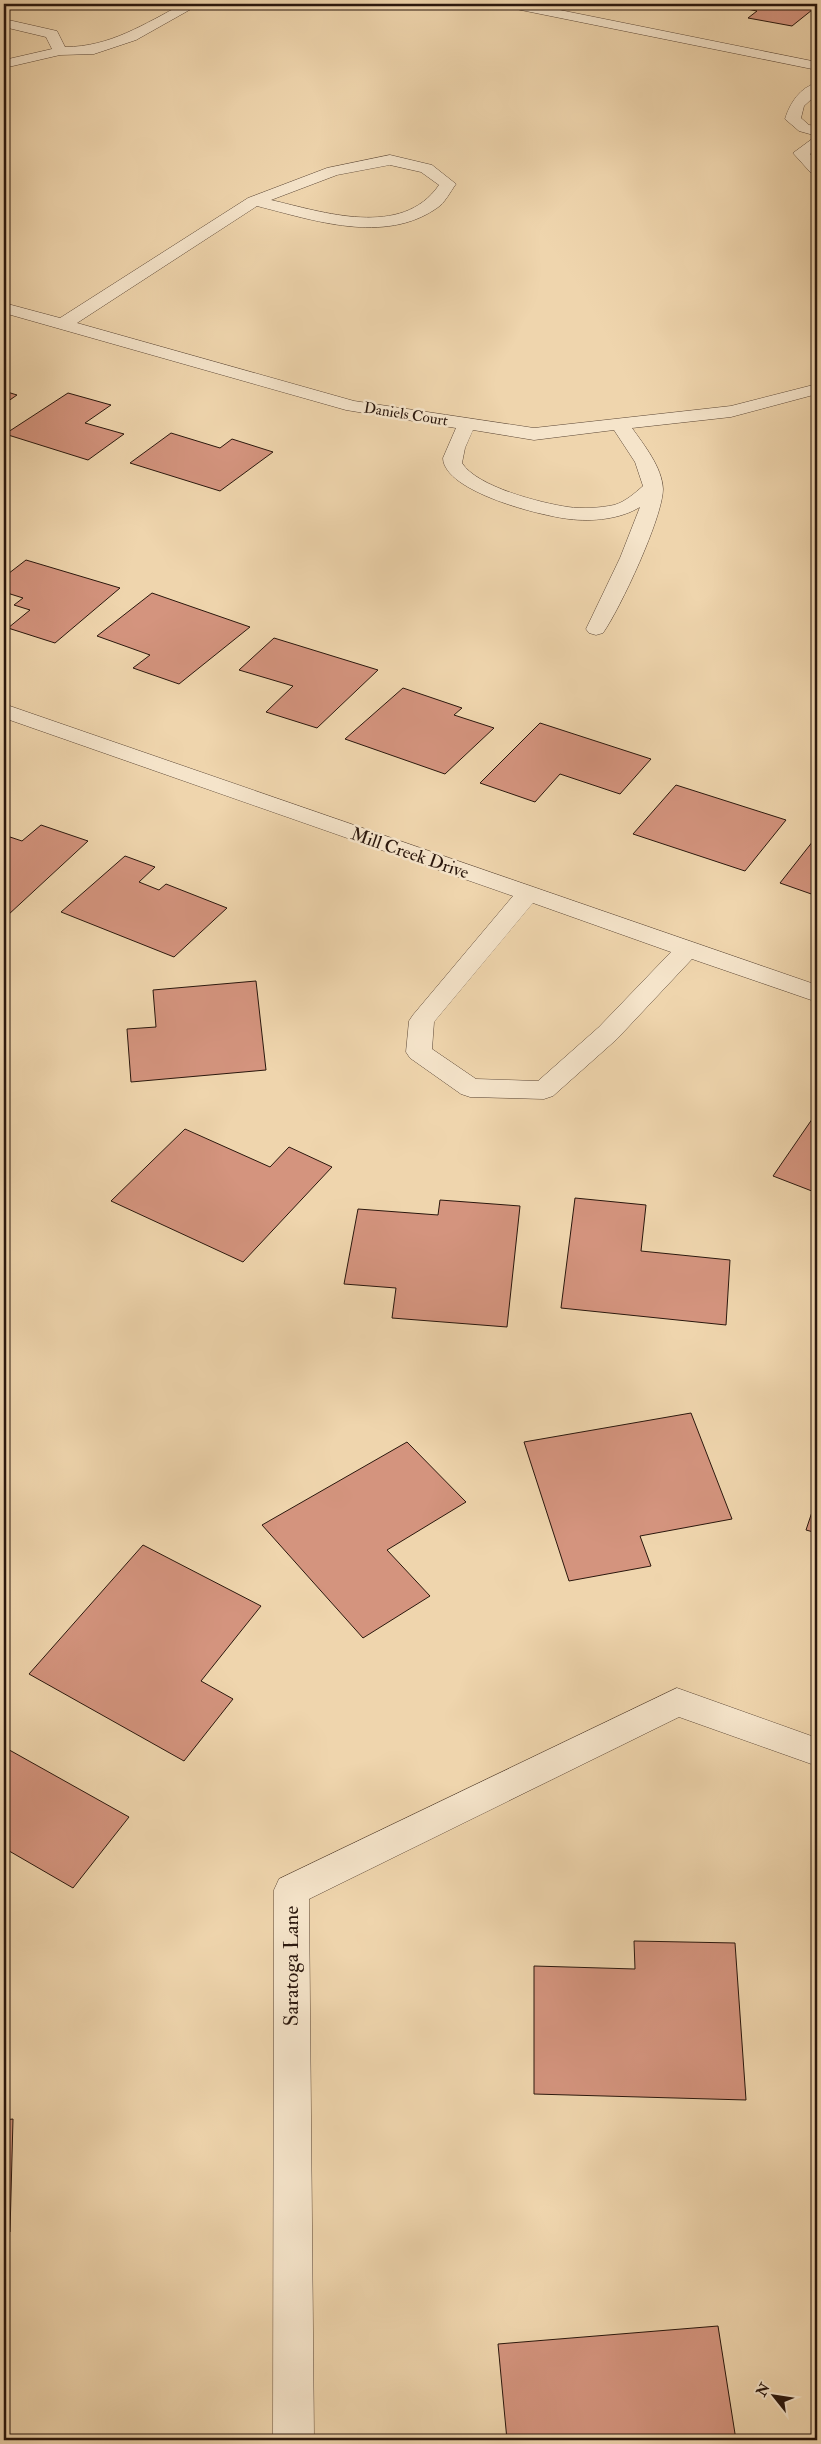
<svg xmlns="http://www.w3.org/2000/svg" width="821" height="2444" viewBox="0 0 821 2444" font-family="'IM FELL Double Pica',serif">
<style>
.building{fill:#d4947e;stroke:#2a170d}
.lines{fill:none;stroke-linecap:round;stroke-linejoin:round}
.minor-casing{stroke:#5b4635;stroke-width:1}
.minor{fill:#f5e4ca;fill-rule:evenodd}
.labels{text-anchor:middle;stroke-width:5;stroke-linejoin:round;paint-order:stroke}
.far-street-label{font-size:15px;fill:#2a170d;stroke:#f5e4ca}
.street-label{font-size:18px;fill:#2a170d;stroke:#f5e4ca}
.near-street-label{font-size:21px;fill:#2a170d;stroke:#f5e4ca}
</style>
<rect width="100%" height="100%" fill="#efd5ad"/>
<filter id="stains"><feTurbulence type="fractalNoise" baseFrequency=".004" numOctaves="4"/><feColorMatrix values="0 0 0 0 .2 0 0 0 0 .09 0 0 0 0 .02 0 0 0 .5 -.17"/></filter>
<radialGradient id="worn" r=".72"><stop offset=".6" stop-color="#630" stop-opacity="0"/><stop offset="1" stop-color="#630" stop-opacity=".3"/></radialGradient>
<path class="building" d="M733,4H815L817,6L792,26L748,18L757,11L731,6Z
M4,391L17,395L4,404Z
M68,393L111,405L85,423L124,434L88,460L5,434Z
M171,433L220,448L232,439L273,452L220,491L130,463Z
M26,560L120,588L55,643L8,628L30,610L14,605L23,598L4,592V577Z
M152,593L250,627L179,684L133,668L150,655L97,636Z
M274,638L378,670L317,728L266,712L293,686L239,670Z
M403,688L462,708L454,715L494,728L445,774L345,739Z
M540,723L651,759L620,794L560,774L535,802L480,783Z
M676,785L786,820L745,871L633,834Z
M41,825L88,841L8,915L4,913V835L22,841Z
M817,836V896L780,883Z
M125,856L155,867L139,882L159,890L166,884L227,908L174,957L61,912Z
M256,981L266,1070L131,1082L127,1029L156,1027L153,990Z
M817,1112V1193L773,1176Z
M185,1129L270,1167L289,1147L332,1167L243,1262L111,1201Z
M575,1198L646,1205L641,1251L730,1260L726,1325L561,1308Z
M440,1200L520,1206L507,1327L392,1318L396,1288L344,1284L358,1209L438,1215Z
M691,1413L732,1519L640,1536L651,1566L569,1581L524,1442Z
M407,1442L466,1502L387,1550L430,1596L363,1638L262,1525Z
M817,1497V1533L806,1530Z
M143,1545L261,1606L201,1681L233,1699L184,1761L29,1674Z
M4,1747L129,1817L73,1888L4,1848Z
M634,1941L735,1943L746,2100L534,2094V1966L635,1969Z
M13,2119L10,2232H4V2120Z
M9,2296L6,2401H4V2297Z
M718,2326L736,2440H507L498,2344Z"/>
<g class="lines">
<g class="minor-casing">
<path id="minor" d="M183,4H200L136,40L94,54L60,55L4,68V60L52,49L46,37L4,27V19L57,31L65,47C110,47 144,24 183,4Z
M504,4H530L817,62V70L511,8Z
M817,83V94L804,106L801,118L809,125L817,126V136L799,131L785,119C790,103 800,87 817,83Z
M817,137V149L810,154L817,161V175L811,173L793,153L812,139Z
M390,155L432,165L456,184C450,192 445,203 437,208C384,245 313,220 257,206L77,323L354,401L534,428L731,406L817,384V394L731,417L632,428C644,445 662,467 663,489C663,517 620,609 603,633L596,635L589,633L586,629L620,558L640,507C621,519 592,522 569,519C542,516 444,492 443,458L456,428L346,410L4,313V303L60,318L248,198L327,168ZM390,165L421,172L439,185C402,239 323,212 271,200L337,175ZM473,430L534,440L614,430L635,462L643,486C635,493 625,502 614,505C600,508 582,509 568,507C541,503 477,487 462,463L465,448Z
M4,704L817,985V1002L692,959L617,1039L553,1096L544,1099L470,1097L461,1094L410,1058L406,1052L409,1021L413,1015L513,896L4,718ZM533,903L671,952L599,1027L538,1081L476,1079L432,1049L434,1022Z
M677,1688L817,1738V1766L679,1717L309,1899L314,2440H273L274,1890L279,1879Z"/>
</g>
<use href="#minor" class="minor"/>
</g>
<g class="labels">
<g class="far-street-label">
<text transform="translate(406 414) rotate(9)" y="5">Daniels Court</text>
</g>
<g class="street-label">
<text transform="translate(410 853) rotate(19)" y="6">Mill Creek Drive</text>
</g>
<g class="near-street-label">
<text transform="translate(291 1966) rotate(-90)" y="7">Saratoga Lane</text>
</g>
</g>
<rect width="821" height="2444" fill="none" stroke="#efd5ad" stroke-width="20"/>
<rect x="5" y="5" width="811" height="2434" fill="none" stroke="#2a170d" stroke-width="2.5"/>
<rect x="10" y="10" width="801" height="2424" fill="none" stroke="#2a170d"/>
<g transform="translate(774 2396) rotate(300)" stroke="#f5e4ca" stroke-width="4" paint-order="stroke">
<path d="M0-4L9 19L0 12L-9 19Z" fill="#2a170d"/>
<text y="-8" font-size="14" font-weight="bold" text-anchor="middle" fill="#2a170d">N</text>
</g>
<rect width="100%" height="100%" filter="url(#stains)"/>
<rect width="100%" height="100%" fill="url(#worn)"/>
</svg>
